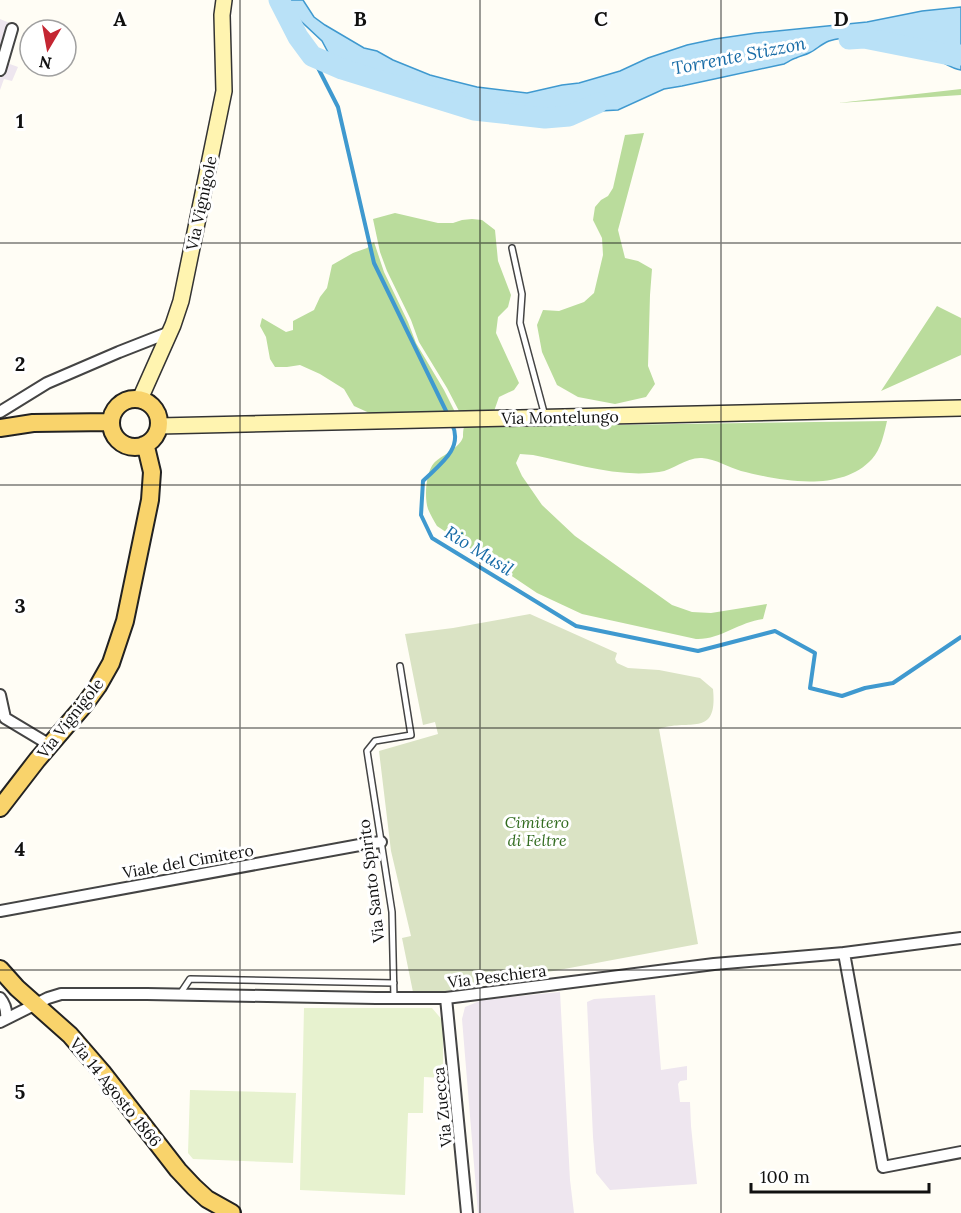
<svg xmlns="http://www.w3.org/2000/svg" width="961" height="1213" viewBox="0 0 961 1213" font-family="Lora,serif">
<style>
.industrial{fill:#eee6ef}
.forest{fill:#badc9c}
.cemetery{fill:#dae3c4}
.pitch{fill:#e7f2cf}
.water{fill:#b9e1f7;stroke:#3f99cf;stroke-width:1.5}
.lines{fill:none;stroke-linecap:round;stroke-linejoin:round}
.stream{stroke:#3f99cf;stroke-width:4}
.river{stroke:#b9e1f7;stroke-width:21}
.lane-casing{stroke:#444;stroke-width:8}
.street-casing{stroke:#444;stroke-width:14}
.secondary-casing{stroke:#333;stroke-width:18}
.primary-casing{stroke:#222;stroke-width:20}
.lane{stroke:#fff;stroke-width:5}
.street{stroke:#fff;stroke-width:10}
.secondary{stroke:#fff4b0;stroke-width:15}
.primary{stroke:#f9d36b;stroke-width:16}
.grid{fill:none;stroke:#111;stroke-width:1.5;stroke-opacity:0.55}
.labels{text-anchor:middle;stroke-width:6;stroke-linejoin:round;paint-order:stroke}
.street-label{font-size:16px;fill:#111;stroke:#fff}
.park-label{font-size:16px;font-style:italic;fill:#316b1f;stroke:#fff}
.water-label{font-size:18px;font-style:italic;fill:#176ba6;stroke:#fff}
.grid-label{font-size:20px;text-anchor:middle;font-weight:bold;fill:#111;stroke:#fff;stroke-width:6;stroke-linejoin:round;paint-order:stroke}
</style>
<rect width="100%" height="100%" fill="#fffdf5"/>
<path class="industrial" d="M0,19L17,26L14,46L7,63L18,67L12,81L4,79L0,90Z
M560,992L570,1180L574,1213H478L462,1019L465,1007L482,1000Z
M655,995L661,1070L687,1066V1080L680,1081L678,1084L680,1102H690L691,1126L697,1184L610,1190L596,1173L593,1137L587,1002L594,999Z"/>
<path class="forest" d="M961,89V95L838,103Z
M644,133L618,230L625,258L638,261L652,269L650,295L648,366L655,384L646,397L615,404L578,397L557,385L542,352L537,325L543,310L559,311L584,302L594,293L603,255L602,238L593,220L595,207L601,200L608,196L613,188L625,135Z
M395,213L438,223H453L462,220L472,219L482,220L495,230L498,261L511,295L508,307L498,317L496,333L519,383L514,390L499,397L493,414H463L459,411L447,388L419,342L411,320L387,271L380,252L373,219Z
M374,242L384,272L408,322L416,343L444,390L456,414L376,416L354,406L344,389L320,374L300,365L287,367H275L270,359L266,337L260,326L262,318L286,332L293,330V321L314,310L320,297L327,288L332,265L353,253L367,248Z
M937,306L961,318V355L881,391Z
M887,421C884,434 881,449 872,459C841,493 781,481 741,471C728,467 716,459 702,458C686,457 674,470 659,472C617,478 574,463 533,455L520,454L516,463L522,476L542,505L575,536L672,605L692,612L711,613L767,604L763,619C739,622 720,640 696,639L582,614L537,593L437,526C434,521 430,514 428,509C424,497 426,472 434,463C442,455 460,448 463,437C463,434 463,430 464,427Z"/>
<path class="cemetery" d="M530,614L617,653L615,659L617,663L628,668L659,670L700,678L713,689C718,739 689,718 659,729L698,944L414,997L402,938L411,936L391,851L379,751L438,734L435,722L423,725L405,634L453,628Z"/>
<path class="pitch" d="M304,1008H432L443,1021V1078L424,1077L423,1113H408L405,1195L300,1190Z
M190,1090L296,1093L293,1163L193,1159L188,1153Z"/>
<path class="water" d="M285,0H303L314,17L325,25L364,48L377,51L393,60L430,75L449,80L477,87L527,93L562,85L579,83L603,76L620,71L648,58L687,45L715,39L756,33L867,22L922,11L961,7V70C951,69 942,61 932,57C899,47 864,31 829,41C821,44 816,50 809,53C805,55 800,56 796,58C792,59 788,62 784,64L682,86L664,89L618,110L599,111L579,115L518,110L476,104L391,77L330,56L322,41L290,11Z"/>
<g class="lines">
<path class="stream" d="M312,56L338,107L374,263L448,415
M452,424C464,449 439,465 423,481L421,515L432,538L576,626L698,651L775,631L815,653L810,688L842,696L865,688L893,683L961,637"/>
<path class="river" d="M279,0L298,37L312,56L342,69L474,110L545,118L569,116L598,103
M849,39L864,38L950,55H961"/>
<g class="lane-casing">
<path id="lane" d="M512,248L522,294L520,323L545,416
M180,994L190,979L394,983
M394,999L392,912L367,751L375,741L411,735L400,666"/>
</g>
<g class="street-casing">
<path id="street" d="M0,70L12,29
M0,412L47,383L119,352L170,332
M0,695L5,718L50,745
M0,911L365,844L381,842
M844,953L883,1167L961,1152
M0,998C5,1004 7,1011 6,1019
M446,998L467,1213
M0,1022L48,998L61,994H147L376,998H446L714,964L844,953L961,938"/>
</g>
<g class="secondary-casing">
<path id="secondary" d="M140,399L173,325L181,301L224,91L222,15L224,0
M159,426L961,408"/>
</g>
<g class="primary-casing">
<path id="primary" d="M111 423a24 24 0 1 1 48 0a24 24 0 1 1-48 0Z
M0,428L33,423L110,422
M0,808L37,760L85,704L98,686L111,663L125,621L150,500L152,472L147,451L144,445
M0,969L17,988L70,1035L102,1072L178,1170L194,1187L207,1199L232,1213"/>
</g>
<use href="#lane" class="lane"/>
<use href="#street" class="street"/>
<use href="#secondary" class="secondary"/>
<use href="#primary" class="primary"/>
</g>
<path class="grid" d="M240,0V1213M480,0V1213M721,0V1213M0,243H961M0,485H961M0,728H961M0,970H961"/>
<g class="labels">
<g class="street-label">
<text transform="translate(201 203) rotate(-78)" y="6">Via Vignigole</text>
<text transform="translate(560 417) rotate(-1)" y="6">Via Montelungo</text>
<text transform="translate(70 718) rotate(-52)" y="6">Via Vignigole</text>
<text transform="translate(188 861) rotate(-10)" y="6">Viale del Cimitero</text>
<text transform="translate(371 881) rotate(-97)" y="6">Via Santo Spirito</text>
<text transform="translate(497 976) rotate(-7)" y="6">Via Peschiera</text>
<text transform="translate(116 1092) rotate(51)" y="6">Via 14 Agosto 1866</text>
<text transform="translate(442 1107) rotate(-96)" y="6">Via Zuecca</text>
</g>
<g class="park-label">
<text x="537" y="828">Cimitero<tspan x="537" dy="18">di Feltre</tspan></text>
</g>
<g class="water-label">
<text transform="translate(739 56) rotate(-11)" y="6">Torrente Stizzon</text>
<text transform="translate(479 551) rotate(32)" y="6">Rio Musil</text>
</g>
</g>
<g class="grid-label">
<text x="120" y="26">A</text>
<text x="360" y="26">B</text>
<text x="601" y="26">C</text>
<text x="841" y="26">D</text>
<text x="20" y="128">1</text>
<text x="20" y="371">2</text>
<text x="20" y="613">3</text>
<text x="20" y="856">4</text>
<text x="20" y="1099">5</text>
</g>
<g transform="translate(48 48) rotate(190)"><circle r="28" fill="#ffffff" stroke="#a0a0a0" stroke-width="1.5"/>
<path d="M0-4.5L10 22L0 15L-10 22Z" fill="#c42632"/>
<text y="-9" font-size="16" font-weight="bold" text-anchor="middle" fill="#111111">N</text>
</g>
<path d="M751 1183v9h178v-9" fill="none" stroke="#111111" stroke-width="3"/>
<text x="760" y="1183" font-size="18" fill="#111111" stroke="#ffffff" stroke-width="4.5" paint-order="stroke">100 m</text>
</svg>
